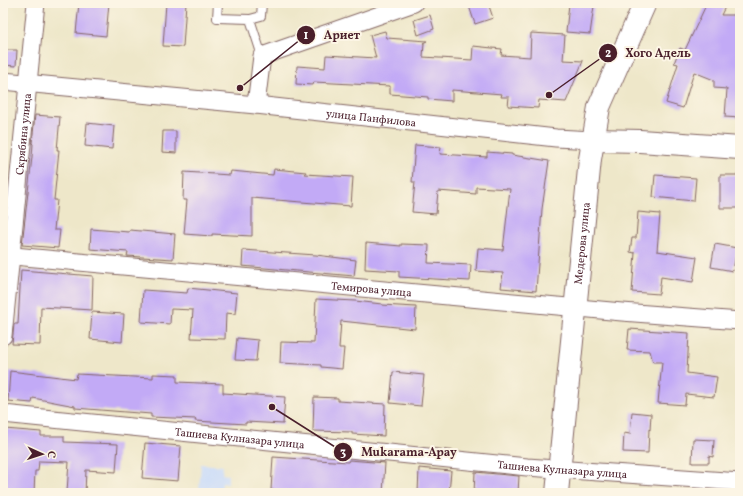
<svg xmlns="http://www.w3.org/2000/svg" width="743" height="496" viewBox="0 0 743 496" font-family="Vollkorn,serif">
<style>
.built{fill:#cadcf9}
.building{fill:#c2aaf6}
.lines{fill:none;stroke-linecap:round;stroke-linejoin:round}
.lane-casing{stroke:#836562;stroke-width:10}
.street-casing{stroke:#836562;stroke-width:19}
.secondary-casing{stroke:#836562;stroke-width:24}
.lane{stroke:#fff;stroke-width:8}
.street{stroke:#fff;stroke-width:17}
.secondary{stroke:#fff;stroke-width:22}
.labels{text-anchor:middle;stroke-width:4;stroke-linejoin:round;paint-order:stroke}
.street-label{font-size:11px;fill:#4a1f2b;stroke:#fcf5e5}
.leader{fill:none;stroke:#4a1f2b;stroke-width:1.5}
.callout-dot{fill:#4a1f2b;stroke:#fcf5e5;stroke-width:1.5}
.mark-label{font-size:12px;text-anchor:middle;font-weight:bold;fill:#fff}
.callout-label{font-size:12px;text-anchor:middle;font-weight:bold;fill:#4a1f2b;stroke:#fcf5e5;stroke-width:4;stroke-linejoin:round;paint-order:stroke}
</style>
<rect width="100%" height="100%" fill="#fcf5e5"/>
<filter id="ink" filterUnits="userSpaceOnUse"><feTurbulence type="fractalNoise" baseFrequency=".025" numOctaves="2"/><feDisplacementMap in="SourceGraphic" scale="8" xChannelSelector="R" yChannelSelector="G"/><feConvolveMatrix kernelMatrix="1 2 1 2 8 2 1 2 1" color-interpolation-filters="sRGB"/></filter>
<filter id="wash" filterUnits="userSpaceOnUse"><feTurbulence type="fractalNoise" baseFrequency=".012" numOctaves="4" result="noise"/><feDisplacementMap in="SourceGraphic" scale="16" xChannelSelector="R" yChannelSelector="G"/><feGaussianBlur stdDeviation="0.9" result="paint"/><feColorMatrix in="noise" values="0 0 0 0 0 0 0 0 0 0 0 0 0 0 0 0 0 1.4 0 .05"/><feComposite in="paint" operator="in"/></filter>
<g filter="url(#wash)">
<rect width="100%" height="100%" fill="#eee7c9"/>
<path class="built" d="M201,464L223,466L222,474L228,475V484L222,483L221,493L199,491Z"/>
<g id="blocks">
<path class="building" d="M79,3H109L106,36L76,33Z
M166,3H186L183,47L163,46Z
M468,3H488L493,18L475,24Z
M707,3H727L721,15H740V118L725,117L727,89L714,88V80L694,72L683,108L666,103L678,64L674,63L680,48L685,50Z
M569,4L594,6L590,34L566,32Z
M430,15L434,29L418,35L414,20Z
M385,31L387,38L427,41L423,43H424L423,57L472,60L473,46L502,49L501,55L530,57L531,33L565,35L563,60L583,61L566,102L539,100L538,108L508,106L509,97H501L502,94L452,90V101L428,99V97L390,94V86L314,82L313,85L296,84L297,66L325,68L326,55L376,58L370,35Z
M3,50H17L16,66L3,65Z
M35,115L60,117L57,150H59L54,200H57L54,230H60L58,248L22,245L32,157L33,144L32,143Z
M87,123L114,126L112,149L85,146Z
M163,131H176V153L162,152Z
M415,145L441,147L440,154L487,157V152L512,154V155L549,161L542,209L536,291L501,288L503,273L476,271L478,248L503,250L510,189L476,187V194L438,191L436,214L412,212L415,182H412Z
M274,169L306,172L305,174L353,177L351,206L252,198V236L212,234V236L184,234L187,200H183L184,172L230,175L231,171L273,175Z
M655,175L696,178L694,201L653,197Z
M720,175H740V208H720Z
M638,212L660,214L657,251L697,257L693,282L661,277L659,294L632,292L635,253L630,252L632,238H636Z
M91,229L129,232L130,230L175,234L173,259L127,256L128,252L90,249Z
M366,243L401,246V244L429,245L428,263L471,265L470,281L399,277V271L365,269Z
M715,244L737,248L733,271L711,267Z
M243,250L316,255L356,260L354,276L242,266Z
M21,270L93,276L92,310L41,307L40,345L12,344L14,324H18Z
M188,288L237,293L235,314L226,313L225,339L191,338L193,310L171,309L170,324L141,322L143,290L187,293Z
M316,299L355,301L382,304V305L416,307L415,329L341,321L339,348H344L342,369L321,367V365L280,363L281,342L314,343Z
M92,312L124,314L122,342L90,339Z
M629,329L689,333L687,373L717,377L714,397L686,394L685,405L658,403L662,362H653L650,351L627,350Z
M237,338L258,340L256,361L235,360Z
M10,371L76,379L77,374L153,378V374L177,375V382L223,384V393L285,397L283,424L246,422V424L195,421L196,419L151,417V414L75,408V406L33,398L32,403L8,401Z
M393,372L424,375L421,406L390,403Z
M314,397L338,398V401L385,404L384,436L352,434V432L313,431Z
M632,412L651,414L650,430L649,429L648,453L623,452L624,433L630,434Z
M5,429L41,432V436H64V442L118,444L116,472L86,470L85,493L67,492L69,462L39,461L38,471H35L34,493H3V453Z
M693,439L714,440L713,457L709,456V463H692Z
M145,443L181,446L178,481L142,478Z
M273,457L348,462L349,460L385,463L383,493L326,491V493H315L271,490Z
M419,468L451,471L449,493H418Z
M475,472L519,476L518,493H474Z"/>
</g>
</g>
<g filter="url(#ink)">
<use href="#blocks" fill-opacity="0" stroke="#836562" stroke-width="1"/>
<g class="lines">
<g class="lane-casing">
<path id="lane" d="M218,3L217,18L250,19L261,16L262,3
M250,19L262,56"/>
</g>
<g class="street-casing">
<g id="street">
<path id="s1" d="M3,81L256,105L556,138L593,140"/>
<path d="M256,105L262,56L414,3"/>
<path id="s2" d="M3,255L622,312L740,321"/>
<path id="s3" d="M3,336L36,3"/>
<path id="s4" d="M3,414L527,467L740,482"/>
</g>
</g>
<g class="secondary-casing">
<g id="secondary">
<path d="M593,140L640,141L740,148"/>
<path id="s5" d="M557,493L590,159L599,107L645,3"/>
</g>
</g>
<use href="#lane" class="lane"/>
<use href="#street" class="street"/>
<use href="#secondary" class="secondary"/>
</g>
</g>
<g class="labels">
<g class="street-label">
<text dy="4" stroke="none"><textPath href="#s1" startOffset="370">улица Панфилова</textPath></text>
<text dy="4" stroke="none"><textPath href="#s3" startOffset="203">Скрябина улица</textPath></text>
<text dy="4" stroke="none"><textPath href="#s5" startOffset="251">Медерова улица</textPath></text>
<text dy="4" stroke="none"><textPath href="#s2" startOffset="370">Темирова улица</textPath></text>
<text dy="4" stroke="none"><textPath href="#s4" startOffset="238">Ташиева Кулназара улица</textPath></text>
<text dy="4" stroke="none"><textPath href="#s4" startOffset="562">Ташиева Кулназара улица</textPath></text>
</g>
</g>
<path class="leader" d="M240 88L306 35M549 95L608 53M272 407L343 452"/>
<g class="callout-dot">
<circle cx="240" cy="88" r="4"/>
<circle cx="549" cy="95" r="4"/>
<circle cx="272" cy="407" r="4"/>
<circle cx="306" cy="35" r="10"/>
<circle cx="608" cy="53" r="10"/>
<circle cx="343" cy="452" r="10"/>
</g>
<g class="mark-label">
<text x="306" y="39">1</text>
<text x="608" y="57">2</text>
<text x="343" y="456">3</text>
</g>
<g class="callout-label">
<text x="342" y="39">Ариет</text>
<text x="658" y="57">Хого Адель</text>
<text x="409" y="456">Mukarama-Apay</text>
</g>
<rect width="743" height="496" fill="none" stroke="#fcf5e5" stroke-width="16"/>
<g transform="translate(42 454) rotate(93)" stroke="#fcf5e5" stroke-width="3" paint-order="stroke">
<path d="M0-3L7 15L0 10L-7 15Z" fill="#4a1f2b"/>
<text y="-6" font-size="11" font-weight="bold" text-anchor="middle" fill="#4a1f2b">С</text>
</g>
</svg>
